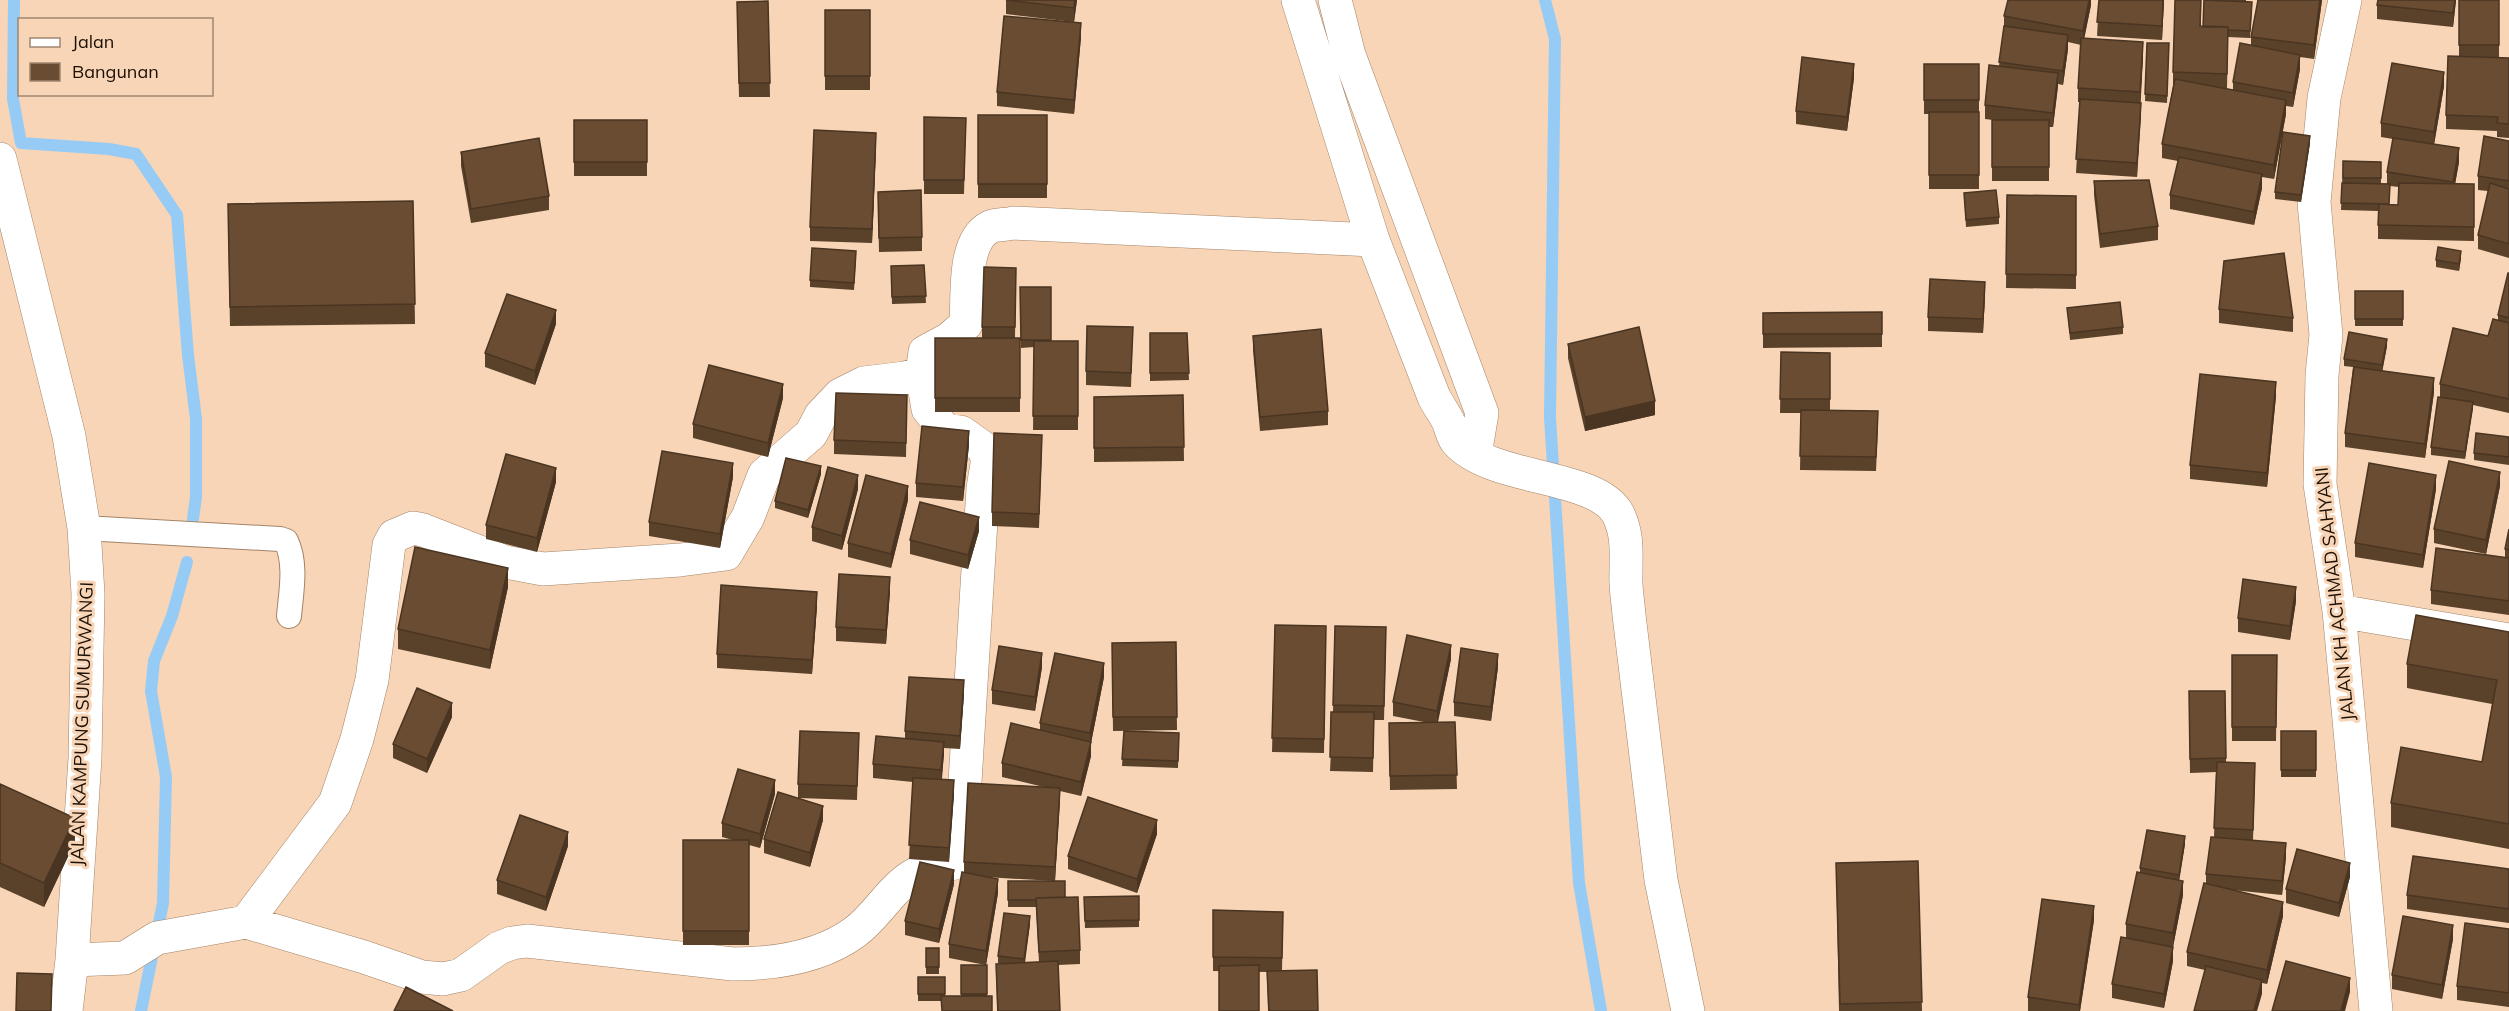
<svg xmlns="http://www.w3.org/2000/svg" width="2509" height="1011" viewBox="0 0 2509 1011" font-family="Mulish,sans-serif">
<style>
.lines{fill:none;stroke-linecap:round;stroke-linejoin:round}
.stream{stroke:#96cbf6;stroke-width:12}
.lane-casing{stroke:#a48468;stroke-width:26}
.street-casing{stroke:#a48468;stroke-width:34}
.lane{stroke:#fff;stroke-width:24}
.street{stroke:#fff;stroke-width:33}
.wall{fill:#5a412a;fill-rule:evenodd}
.shaded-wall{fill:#4a3522}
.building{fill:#694c31;stroke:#4a3522;stroke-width:1.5}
.labels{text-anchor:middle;stroke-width:6;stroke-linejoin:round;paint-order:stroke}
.street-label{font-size:18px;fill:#1d1106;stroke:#f7d5b6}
</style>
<rect width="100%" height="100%" fill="#f7d5b6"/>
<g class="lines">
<path class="stream" d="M14,0L13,99L21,143L109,149L136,154L177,215L188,355L196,419V497L193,519
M1545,0L1555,39L1550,417L1579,883L1601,1011
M141,1011L163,903L166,777L151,691L154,661L172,616L187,562"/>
<g class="lane-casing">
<path id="lane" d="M84,528L280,539L286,541C297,563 291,593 289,616"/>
</g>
<g class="street-casing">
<path id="street" d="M1298,0L1373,240L1434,397C1438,405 1444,413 1448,421C1451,427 1452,437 1457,442C1492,481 1597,474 1618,514C1628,534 1626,552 1626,573C1625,587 1628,601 1629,615L1661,880L1688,1011
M1335,0L1349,55L1482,413L1475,455
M2345,0L2324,98L2314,202L2326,335L2322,375L2320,484L2339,611L2376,1011
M0,159L69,436L84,528L88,594L85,758L72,960L66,1011
M2339,611L2509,640
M246,922L335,803L357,739L372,680L389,545L394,536L413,528L423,530L505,562L543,569L680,560L726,554L748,517L764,475L811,434L821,415L840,395L864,383L905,378L922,373L925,352L949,339L966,324C968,297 962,241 990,227C996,224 1006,225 1013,223L1373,240
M72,960L125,958L157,938L246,922L364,957L422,977L443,979L461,975L499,948L512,943L527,941L733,964C773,964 821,957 855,932C877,916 890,889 914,875C926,868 941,868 954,863L961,847L983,488L988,458L982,447L961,432L945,430L928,409L922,373"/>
</g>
<use href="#lane" class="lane"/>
<use href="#street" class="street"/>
</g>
<path class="wall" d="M1006,0H1077L1074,22L1006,14Z
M2091,0V5L2084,38L2143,56L2137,177L2076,173L2080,102H2078V88L2081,45L2068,42V49L2063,85L2058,84L2053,127H2049V181H1992V120H1993L1985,119V105L1999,66L2004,26V16Z
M2099,0H2164L2162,40L2097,36Z
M2175,0H2246V2L2252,9L2250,38L2228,37L2227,88H2220L2233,90V82L2251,45V37L2322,0L2314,59L2300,57V69L2293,107L2286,106V114L2274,179L2262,177V188L2254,225L2170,209V195L2178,161L2162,158V144L2173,86V72ZM2201,0H2204L2203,27L2201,26Z
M2456,0L2453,27L2377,19V5Z
M2459,0H2499V58H2509V138L2497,137V131L2446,129V115L2459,56Z
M768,1L770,97H739L737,2Z
M825,10H870V90H825Z
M1081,37L1074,114L997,106V92Z
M2147,43H2169L2167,103L2145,101Z
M1924,64H1979V189H1929V114H1924Z
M1854,78L1847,131L1796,124V111Z
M2444,86L2434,144L2459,162L2455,184H2474V241L2378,239V211L2341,210L2343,161L2381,162V184H2387V172L2393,139L2381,137V123ZM2390,186L2399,187L2398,205L2389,204Z
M978,115H1047V198H978Z
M924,117L966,118L964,194H924Z
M574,120H647V176H574Z
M2509,141V258L2478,249V235L2488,191L2478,190V176Z
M2310,143L2301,202L2275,199V192Z
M876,147L872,243L810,241V227Z
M461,152L549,196V210L471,223L461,166Z
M2094,181L2158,226V240L2100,248L2094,195Z
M1964,193L1999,217V224L1966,227Z
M2007,195L2076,196V289L2006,288Z
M413,201L415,324L230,326L228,223Z
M878,206L922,237V251L879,252Z
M856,258L854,290L810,287V280Z
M2461,258L2459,271L2436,267V260Z
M924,265L926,303L892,304L891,266Z
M1016,268L1015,338H1020V412H935V338H982V327Z
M2509,273V413L2473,405L2465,459L2431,455V447L2440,397V384L2488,336L2498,320V315Z
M1020,287H1051V341H1078V430H1033L1034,347L1021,348Z
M2355,291H2403V326H2355Z
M1985,296L1983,333L1928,331V317Z
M2067,308L2123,327V334L2070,340Z
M2219,309L2293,318V332L2219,323Z
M1882,312V347L1763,348V313Z
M556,324L535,385L485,367V353Z
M1133,327L1131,387L1086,385V371Z
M1150,333H1187L1189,380L1150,381Z
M1253,336L1328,411V425L1260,431L1253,350Z
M1568,344L1655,415L1585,431L1568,358Z
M2387,346L2382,371L2434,392L2425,458L2345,447V433L2353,367L2344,366V359Z
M1781,352L1830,353V411L1878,425L1876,471L1800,470L1801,413H1780Z
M907,395L906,457L834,454V440Z
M1183,395L1184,461L1094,462V397Z
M2276,396L2267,487L2190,479V465Z
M783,398L768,457L693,438V424Z
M2509,437V465L2474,460V453Z
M969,445L963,501L916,497V483Z
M1042,449L1039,528L992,526V512Z
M821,474L808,518L775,508V501Z
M733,477L720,548L649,536V522Z
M556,482L537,552L486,539V525Z
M2500,486L2486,554L2434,543V529Z
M858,489L842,550L812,541V527Z
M2436,489L2423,568L2355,557V543Z
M908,500L891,568L848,557V543Z
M2509,529V615L2431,604V590L2505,558V549Z
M979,531L968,569L910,554V540Z
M508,587L490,669L398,649V629Z
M890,591L886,644L836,641V627Z
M2296,601L2290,640L2238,632V618Z
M817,606L812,674L717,668V654Z
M1275,625L1326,626L1324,753L1272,752Z
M1335,626L1386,641L1384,720H1374L1373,772L1330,771L1333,712Z
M2509,632V849L2391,827V803L2482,762L2492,704L2407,688V664Z
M1176,642L1177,730L1113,731L1112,643Z
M2232,655H2277L2276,741H2232Z
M1451,659L1438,722H1455L1457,789L1390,790L1389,723L1424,722L1393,716V702Z
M1042,667L1035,711L992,704V690Z
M1498,667L1491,721L1454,716V702Z
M1104,677L1091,743V756L1081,796L1060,791L1055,881L985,877L998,893L986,965L949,958V944L964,873V862L1048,788L1002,777V763L1040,730V723Z
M2189,691H2225L2226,762L2255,777L2253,840L2286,857L2282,895L2232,890L2283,916L2267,984L2262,983V994L2205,970L2187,966V952L2206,884V874L2214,837L2216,772L2190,773Z
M964,694L960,749L944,748L942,779L954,794L949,862L909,859L913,782L873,778V764L905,739V731Z
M452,717L427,773L393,758V744Z
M1124,731L1179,733L1178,768L1122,766Z
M2281,731H2316V777H2281Z
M859,733L857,800L798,798V784Z
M0,784L75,842L44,907L0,887Z
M775,794L760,848L749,845V945H683V840H733L722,837V823Z
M823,820L810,867L764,853V839Z
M1157,834L1137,893L1068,869V856Z
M2185,844L2179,880L2183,895L2173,947V961L2164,1008L2112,998V984L2126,938V924L2140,872V868Z
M568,846L546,911L497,894V880Z
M1918,861L1922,1011H1839L1836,863Z
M2509,869V923L2407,909V895Z
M2350,877L2339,917L2286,903V889Z
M1008,881L1065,897L1080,950V964L1058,965L1060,1011H997L996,964H1003L998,963V956L1030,924L1025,963L1039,962L1036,907H1008Z
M954,884L939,943L905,935V921Z
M1139,896V927L1085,928L1084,897Z
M1213,910L1283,912L1282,971L1318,1011H1268L1267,972L1213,971Z
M2094,920L2080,1011H2028V997Z
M2509,929V1007L2457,1000V986Z
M2453,939L2442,999L2392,989V975Z
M926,948H939V974H926Z
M961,965H987V996L941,1001H918V977H945V996H961Z"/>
<path class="shaded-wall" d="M1075,0H1077L1074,22V8Z
M2089,0H2091V5L2083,45V31Z
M2163,0H2164L2162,40V26Z
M2320,0H2322L2314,59V45Z
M2455,0H2456L2453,27V13Z
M1081,23V37L1074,114V100Z
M2068,35V49L2063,85V71Z
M2143,42V56L2140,105V92Z
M2300,55V69L2293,107V93Z
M1854,64V78L1847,131V117Z
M2444,72V86L2434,145V132Z
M2058,73V87L2053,127V113Z
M2286,100V114L2274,179V165Z
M2141,103V117L2137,177V163Z
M876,133V147L872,243V229Z
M2310,136V143L2301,202V195Z
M2459,148V162L2453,196V182Z
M2262,174V188L2254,225V212Z
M2461,251V258L2459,271V264Z
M1985,282V296L1983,333V319Z
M556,310V324L535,385V371Z
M2387,339V346L2382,373V365Z
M2434,378V392L2425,458V444Z
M2276,382V396L2267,487V473Z
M783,384V398L768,457V443Z
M1655,401V415L1585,431V417Z
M2473,402V409L2465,459V452Z
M969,431V445L963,501V487Z
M733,463V477L720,548V534Z
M821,466V474L808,518V510Z
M556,468V482L537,552V538Z
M2500,472V486L2486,554V540Z
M858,475V489L842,550V536Z
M2436,475V489L2423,568V555Z
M908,486V500L891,568V554Z
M979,517V531L968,569V555Z
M508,568V587L490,669V650Z
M890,577V591L886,644V630Z
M2296,587V601L2290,640V626Z
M817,592V606L812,674V660Z
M1451,645V659L1437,725V711Z
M1042,653V667L1035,711V697Z
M1498,654V667L1491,721V707Z
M1104,663V677L1091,743V756L1081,796V782L1090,745V733Z
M964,680V694L960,749V736Z
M452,703V717L427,773V759Z
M944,742V756L941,784V770Z
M775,780V794L760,848V834Z
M954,780V794L949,862V848Z
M1060,788V802L1055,881V867Z
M823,806V820L810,867V853Z
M75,818V842L44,907V883Z
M1157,820V834L1137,893V879Z
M568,832V846L546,911V897Z
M2185,836V844L2179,882V875Z
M2286,843V857L2282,895V881Z
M2350,863V877L2339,917V903Z
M954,870V884L939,943V929Z
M998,879V893L986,965V951Z
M2183,881V895L2173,947V933Z
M2283,902V916L2267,984V970Z
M2094,906V920L2080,1011H2079V1005Z
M1030,916V924L1024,966V959Z
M2453,925V939L2442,999V985Z
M2173,947V961L2164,1008V994Z
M2350,978V992L2345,1011H2341Z
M2262,980V994L2257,1011H2254Z"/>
<path class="building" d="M1006,0H1075L1074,8Z
M2008,0H2089L2083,31L2004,16Z
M2099,0H2163L2162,26L2097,22Z
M2175,0H2201L2200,26L2228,27L2227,74L2173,72Z
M2204,0L2252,2L2250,31L2228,30V27H2203Z
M2258,0H2320L2314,45L2251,37Z
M2378,0H2455L2453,13L2377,5Z
M2459,0H2499V45H2459Z
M768,1L770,83H739L737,2Z
M825,10H870V76H825Z
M1004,16L1081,23L1074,100L997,92Z
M2004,26L2068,35L2063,71L1999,62Z
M2081,38L2143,42L2140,92L2078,88Z
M2147,43H2169L2167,96L2145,94Z
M2240,43L2300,55L2293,93L2233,82Z
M2448,56L2509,58V124L2497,123L2498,117L2446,115Z
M1802,57L1854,64L1847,117L1796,111Z
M2392,63L2444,72L2434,132L2381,123Z
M1924,64H1979V100H1924Z
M1989,65L2058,73L2053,113L1985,105Z
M2175,79L2286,100L2274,165L2162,144Z
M2080,99L2141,103L2137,163L2076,159Z
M1929,112H1979V175H1929Z
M978,115H1047V184H978Z
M924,117L966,118L964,180H924Z
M574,120H647V162H574Z
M1992,120H2049V167H1992Z
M814,130L876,133L872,229L810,227Z
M2283,132L2310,136L2301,195L2275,192Z
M2484,136L2509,141V181L2478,176Z
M539,138L549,196L471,209L461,152Z
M2393,138L2459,148L2453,182L2387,172Z
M2179,157L2262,174L2254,212L2170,195Z
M2343,161L2381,162V178H2343Z
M2149,180L2158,226L2100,234L2094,181Z
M2342,183L2390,184L2389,204L2341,203Z
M2399,183L2474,184V227L2378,225L2379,204L2398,205Z
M2490,183L2509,189V244L2478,235Z
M921,190L922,237L879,238L878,192Z
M1996,190L1999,217L1966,220L1964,193Z
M2007,195L2076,196V275L2006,274Z
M413,201L415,304L230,307L228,204Z
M2438,247L2461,251L2459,264L2436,260Z
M812,248L856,251L854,283L810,280Z
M2284,253L2293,318L2219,309L2224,261Z
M924,265L926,296L892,297L891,266Z
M984,267L1016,268L1015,327H982Z
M2508,273H2509V318L2498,315Z
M1930,279L1985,282L1983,319L1928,317Z
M1020,287H1051V340H1021Z
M2355,291H2403V319H2355Z
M507,294L556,310L535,371L485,353Z
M2120,302L2123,327L2070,333L2067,308Z
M1882,312V334H1763V313Z
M2493,319L2509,323V399L2440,384L2453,328L2488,336Z
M1087,326L1133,327L1131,373L1086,371Z
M1639,327L1655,401L1585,417L1568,344Z
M1321,329L1328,411L1260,417L1253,336Z
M2349,332L2387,339L2382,365L2344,359Z
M1150,333H1187L1189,373H1150Z
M935,338H1020V398H935Z
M1034,341H1078V416H1033Z
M1781,352L1830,353V399H1780Z
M709,365L783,384L768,443L693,424Z
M2354,367L2434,378L2425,444L2345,433Z
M2200,374L2276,382L2267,473L2190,465Z
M836,393L907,395L906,443L834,440Z
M1183,395L1184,447L1094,448V397Z
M2438,397L2473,402L2465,452L2431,447Z
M1801,410L1878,411L1876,457L1800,456Z
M922,426L969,431L963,487L916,483Z
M994,433L1042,435L1039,514L992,512Z
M2476,433L2509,437V457L2474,453Z
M662,451L733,463L720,534L649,522Z
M506,454L556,468L537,538L486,525Z
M786,458L821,466L808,510L775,501Z
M2449,461L2500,472L2486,540L2434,529Z
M2369,463L2436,475L2423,555L2355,543Z
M828,467L858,475L842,536L812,527Z
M866,475L908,486L891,554L848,543Z
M920,502L979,517L968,555L910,540Z
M2509,529V550L2505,549Z
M415,547L508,568L490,650L398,629Z
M2436,548L2509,558V601L2431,590Z
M839,574L890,577L886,630L836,627Z
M2243,579L2296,587L2290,626L2238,618Z
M721,585L817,592L812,660L717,654Z
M2416,615L2509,632V824L2391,803L2401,747L2482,762L2497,680L2407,664Z
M1275,625L1326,626L1324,739L1272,738Z
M1335,626L1386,627L1384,706L1333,705Z
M1407,635L1451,645L1437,711L1393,702Z
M1176,642L1177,717H1113L1112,643Z
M999,646L1042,653L1035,697L992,690Z
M1461,648L1498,654L1491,707L1454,702Z
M1055,653L1104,663L1090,733L1040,723Z
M2232,655H2277L2276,727H2232Z
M909,677L964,680L960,736L905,731Z
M417,688L452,703L427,759L393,744Z
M2189,691H2225L2226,758L2190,759Z
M1331,712H1374L1373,758L1330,757Z
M1455,722L1457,775L1390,776L1389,723Z
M1011,723L1091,742L1081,782L1002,763Z
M800,731L859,733L857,786L798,784Z
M1124,731L1179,733L1178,761L1122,759Z
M2281,731H2316V770H2281Z
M876,736L944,742L941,770L873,764Z
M2217,762L2255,763L2253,830L2214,828Z
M738,769L775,780L760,834L722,823Z
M913,778L954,780L949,848L909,845Z
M968,783L1060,788L1055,867L964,862Z
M0,784L75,818L44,883L0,863Z
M778,792L823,806L810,853L764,839Z
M1088,797L1157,820L1137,879L1068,856Z
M520,815L568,832L546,897L497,880Z
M2147,830L2185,836L2179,875L2140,868Z
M2211,837L2286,843L2282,881L2206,874Z
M683,840H749V931H683Z
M2297,849L2350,863L2339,903L2286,889Z
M2413,856L2509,869V909L2407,895Z
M1918,861L1922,1002L1840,1004L1836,863Z
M920,862L954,870L939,929L905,921Z
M962,872L998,879L986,951L949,944Z
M2137,872L2183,881L2173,933L2126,924Z
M1008,881H1065V897L1036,898V900H1008Z
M2204,883L2283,902L2267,970L2187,952Z
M1139,896V920L1085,921L1084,897Z
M1078,897L1080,950L1039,952L1036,898Z
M2042,899L2094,906L2079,1005L2028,997Z
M1213,910L1283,912L1282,958L1213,957Z
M1004,913L1030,916L1024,959L998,956Z
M2403,916L2453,925L2442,985L2392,975Z
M2465,923L2509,929V993L2457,986Z
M2121,937L2173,947L2164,994L2112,984Z
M926,948H939V967H926Z
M1058,961L1060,1011H998L996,964Z
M2286,961L2350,978L2341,1011H2272Z
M961,965H987V994H961Z
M1259,965V1011H1219V966Z
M2206,966L2262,980L2254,1011H2194Z
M1317,970L1318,1011H1269L1267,971Z
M17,973L52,974L51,1011H16Z
M918,977H945V994H918Z
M406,987L453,1011H394Z
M941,996H992V1011H942Z"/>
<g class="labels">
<g class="street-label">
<text transform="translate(2335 594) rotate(-96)" y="6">JALAN KH ACHMAD SAHYANI</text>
<text transform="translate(82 724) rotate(-88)" y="6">JALAN KAMPUNG SUMURWANGI</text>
</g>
</g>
<rect x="18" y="18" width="195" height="78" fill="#f7d5b6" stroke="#a08770" stroke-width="1.5"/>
<rect x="30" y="38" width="30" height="9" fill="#ffffff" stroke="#a08770" stroke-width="1.5"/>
<text x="72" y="48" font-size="18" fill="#1d1106">Jalan</text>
<rect x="30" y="63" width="30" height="18" fill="#694c31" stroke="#a08770" stroke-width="1.5"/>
<text x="72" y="78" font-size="18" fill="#1d1106">Bangunan</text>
</svg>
